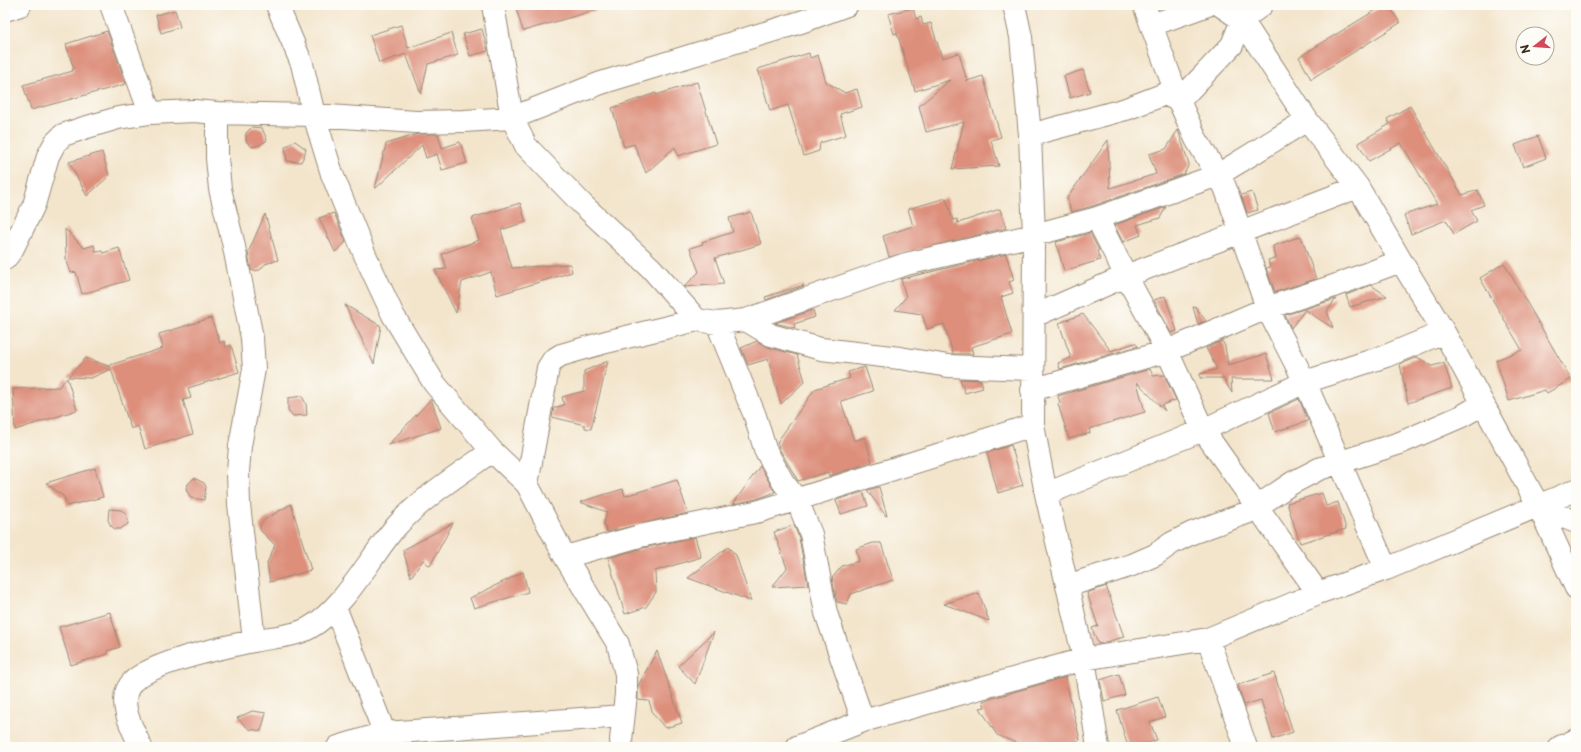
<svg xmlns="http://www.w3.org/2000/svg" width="1581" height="752" viewBox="0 0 1581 752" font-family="'Playpen Sans',sans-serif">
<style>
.building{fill:#dd8f7b}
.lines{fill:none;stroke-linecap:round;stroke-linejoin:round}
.minor-casing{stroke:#978875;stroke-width:24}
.minor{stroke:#fff;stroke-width:22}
</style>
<rect width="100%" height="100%" fill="#fdfcf7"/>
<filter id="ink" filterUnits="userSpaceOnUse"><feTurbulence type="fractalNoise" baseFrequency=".025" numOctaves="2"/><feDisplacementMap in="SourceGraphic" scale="8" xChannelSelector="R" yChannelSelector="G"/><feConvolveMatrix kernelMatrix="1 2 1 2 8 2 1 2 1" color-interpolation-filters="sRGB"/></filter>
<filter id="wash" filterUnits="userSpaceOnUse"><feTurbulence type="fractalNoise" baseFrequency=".012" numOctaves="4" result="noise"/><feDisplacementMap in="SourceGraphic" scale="16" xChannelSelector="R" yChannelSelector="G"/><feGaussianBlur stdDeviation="0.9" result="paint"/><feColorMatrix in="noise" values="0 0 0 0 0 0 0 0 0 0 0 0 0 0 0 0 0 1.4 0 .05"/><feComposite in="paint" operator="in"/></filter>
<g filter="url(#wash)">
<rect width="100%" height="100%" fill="#f3e5cc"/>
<g id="blocks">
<path class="building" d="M515,5H595L596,10L523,31Z
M1384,5H1389L1400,23L1311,79L1299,57Z
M913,8L916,19L921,17L923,25L931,23L942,58L959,53L967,81L983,76L1001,137L991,140L999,166L952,169L964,122L926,132L919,106L950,80L915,91L897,33L894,34L888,14Z
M175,10L180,27L161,33L156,15Z
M401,25L408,48L451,33L458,55L428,64L421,94L406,54L379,63L370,35Z
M482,29L488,51L470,56L463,34Z
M107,31L126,84L31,110L23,85L73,71L72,69H74L66,44Z
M809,53L810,58L818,55L826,82L845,93L857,89L862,107L840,114L846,135L820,143L819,151L804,156L788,105L770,111L758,69Z
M1083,70L1090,92L1070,98L1064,76Z
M697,82L716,144L678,156L675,147L646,173L634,144L624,147L612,108L656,93V95Z
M1410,106L1462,195L1478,190L1484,205L1471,210L1477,221L1454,234L1446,220L1411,234L1404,215L1437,204L1401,143L1369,161L1358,143L1390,124L1387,119Z
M252,127L262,128L267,140L260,145L252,147L246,141V133Z
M1178,130L1189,164L1184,174L1093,206L1071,212L1067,198L1108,140L1110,188L1156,174L1149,154L1166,149Z
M418,134H438L442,148L460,142L467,163L442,170L437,154L426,158L422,145L375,189L386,144Z
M1538,136L1546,158L1523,167L1515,145Z
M295,141L306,149L304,156L301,162L287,161L285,147Z
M102,152L109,176L87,196L69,162Z
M1252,192L1258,210L1247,213L1241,195Z
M946,198L953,220L957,219L958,223L1000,209L1006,228L889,257L883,236L913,226L908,209Z
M520,203L526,222L501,230L512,268L570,264L572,272L497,295L491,272L462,282L456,313L435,270L447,269L442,254L479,240L472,218Z
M1166,207L1160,218L1137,225L1141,235L1123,242L1114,225Z
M751,212L761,244L715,258L724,284L684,287L699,272L690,248L703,244L702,242L733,232L729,218Z
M334,213L346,242L335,252L319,218Z
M265,214L278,260L265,264L260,270L254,271L251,270L248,253Z
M65,229L84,248L94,245L96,252L102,251L103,253L119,248L129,280L82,294L76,272L71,273L66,259Z
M1090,233L1099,250L1097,251L1100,260L1064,271L1056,242Z
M1301,236L1316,279L1275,292L1266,268L1270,267L1268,260L1276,258L1273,246Z
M1006,254L1014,280L1009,282L1013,293L1001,297L1012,334L971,347L973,354H953L944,324L927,329L922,314L895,310L906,297L901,279Z
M1504,263L1571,379L1547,393L1545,390L1509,401L1496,360L1522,350L1480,278Z
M804,285V286L766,300L765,297Z
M1371,285L1387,296L1350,307L1346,295Z
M1165,296L1177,331L1171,333L1154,300Z
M1336,299L1327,311L1333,328L1305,310L1291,328L1286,317L1285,315Z
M345,305L381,326L374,364Z
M1195,306L1206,321L1198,324L1193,307Z
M813,310L815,317L794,324L795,328L775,323Z
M1083,314L1111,351L1135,343L1138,346L1060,369L1058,363L1071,358L1059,323Z
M211,318L220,343L224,341L226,347L231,345L239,372L188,388L191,398L183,400L193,434L145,449L138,426L131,429L111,369L91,378L68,377L86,358L111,367L110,365L163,348L159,334Z
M757,341L768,347L797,355L805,381L781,404L768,359L748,365L741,348Z
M1222,341L1225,346L1228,365L1266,354L1274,379H1231L1232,393L1223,378H1200V374L1217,369L1206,348Z
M1417,357L1432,366L1444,363L1452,388L1408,403L1400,364Z
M608,361L591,429L585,428V425L552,417L554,408L564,405L562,397L584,391V371Z
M865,367L873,391L841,401L854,441L865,437L872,462L829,476L828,472L798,481L780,450L777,442L815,389L850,378L848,372Z
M1150,369L1153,376L1164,375L1176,400L1162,405L1165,411L1137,382L1145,412L1089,429L1090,433L1069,439L1058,404L1060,403L1058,396Z
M67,378L77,410L15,430L13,389L59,387Z
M960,379L981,380L983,388L965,393Z
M302,396L306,404L307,415L293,416L288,410V398Z
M431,399L441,428L388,445Z
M1299,399L1308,421L1275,432L1269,413Z
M1011,445L1023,485L998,493L987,453Z
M760,466L775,492L757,499L733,504Z
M95,468L103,497L67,506L64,497L46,483Z
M194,478L204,483L206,487L204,500L191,498L188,493L186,489L188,484Z
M677,480L688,513L607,532L604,524L607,512L580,502L623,489L625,496Z
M879,487L887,516H886L867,490Z
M863,492L868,506L841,514L836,500Z
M1322,493L1326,506L1338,502L1346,529L1300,543L1287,503Z
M291,504L311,570L270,582L267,563L275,545L260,530V525L264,520Z
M109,509L121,510L126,513L128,524L120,529H115L111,526L108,520Z
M453,523L430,566L423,560L411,577L403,550Z
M794,525L799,538L808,585L772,587L787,568L774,532Z
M695,537L701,557L655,571L656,592L646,607L625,614L608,558L643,548Z
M873,543H881L893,580L851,594L847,604L837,602L832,578L842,566L859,561L856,549Z
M728,547L736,555L751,601L688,578Z
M523,572L528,592L474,608L470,598Z
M1106,586L1124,637L1098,644L1092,628L1098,626L1087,593Z
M979,593L989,621L944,604Z
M110,612L120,647L107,651L108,654L71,665L59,627Z
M714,632L695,684L678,666Z
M657,651L682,723L665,728L653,714L649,701L638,700V686Z
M1274,673L1293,732L1273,739L1261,700L1244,705L1238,685Z
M1119,674L1125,695L1104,701L1100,680Z
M1065,677L1080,740L1077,741L1079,747H1027L997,735L980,708L985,707L983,701Z
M1158,697L1165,717L1150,722L1157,740L1135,747H1128L1117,710Z
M252,711L266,713L261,731L249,729L237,718Z"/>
</g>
</g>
<g filter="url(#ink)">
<use href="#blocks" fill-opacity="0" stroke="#978875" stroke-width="1"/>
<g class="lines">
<g class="minor-casing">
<path id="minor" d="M111,5L150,113
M277,5L302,64L314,115L332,174L365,255L393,315L434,383L492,451L527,484L565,557L618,644L626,674V694L621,740L622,747
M493,5L512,118L526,146L583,205L651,268L697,320
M1014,5L1021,37L1030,135L1034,235L1033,425L1046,494L1084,659L1098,747
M1144,5L1179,101L1196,139L1225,187L1267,308L1305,382L1386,569
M1220,5L1242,20L1307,120L1358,187L1401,261L1444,332L1539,507L1576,588
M5,10L20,5
M1152,25L1208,5
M217,113V158L220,189L233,242L243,292L252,338L254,369L240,446L238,472L239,504L254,641
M1030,135L1126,109L1165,94L1179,101L1232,45L1242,20L1262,5
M1097,218L1126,276L1167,351L1203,430L1318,593
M5,259L12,250L34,205L48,156L55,143L63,135L84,128L118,118L150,113L194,111L217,113L314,115L416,122L464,121L512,118L601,83L801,22L847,5
M1034,316L1126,276L1358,187
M746,320L771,335L821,349L900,358L948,366L1032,369
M717,323L755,416L765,449L783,482L797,500L811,534L826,613L863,721
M1032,390L1167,351L1267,308L1331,287L1401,261
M527,484L548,368L553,360L561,355L606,342L697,320L717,323L746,320L906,264L1034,235L1097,218L1218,175L1307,120
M1046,494L1203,430L1305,382L1386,356L1444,332
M1539,507L1576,522
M565,557L640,536L760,511L1033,425
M1067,586L1132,565L1155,555L1172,543L1192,533L1249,512L1292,483L1319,469L1400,443L1462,416L1483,404
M335,607L390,747
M1208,639L1246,747
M141,747C133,730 117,703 130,685C145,663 226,647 253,641C271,637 293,637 309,628C342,610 369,560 393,530C421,498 457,476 492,451
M338,747L384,733L623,716
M797,747L863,721L1084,659L1208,639L1318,593L1386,569L1576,490
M1560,747L1576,740"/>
</g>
<use href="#minor" class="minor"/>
</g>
</g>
<rect width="1581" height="752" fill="none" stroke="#fdfcf7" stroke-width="20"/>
<g transform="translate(1535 46) rotate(253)"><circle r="19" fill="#fdfcf7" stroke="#afa8a0"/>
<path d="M0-3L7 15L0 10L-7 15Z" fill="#d1495b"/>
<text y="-6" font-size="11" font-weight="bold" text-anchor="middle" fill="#3b2a1e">N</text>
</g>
</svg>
